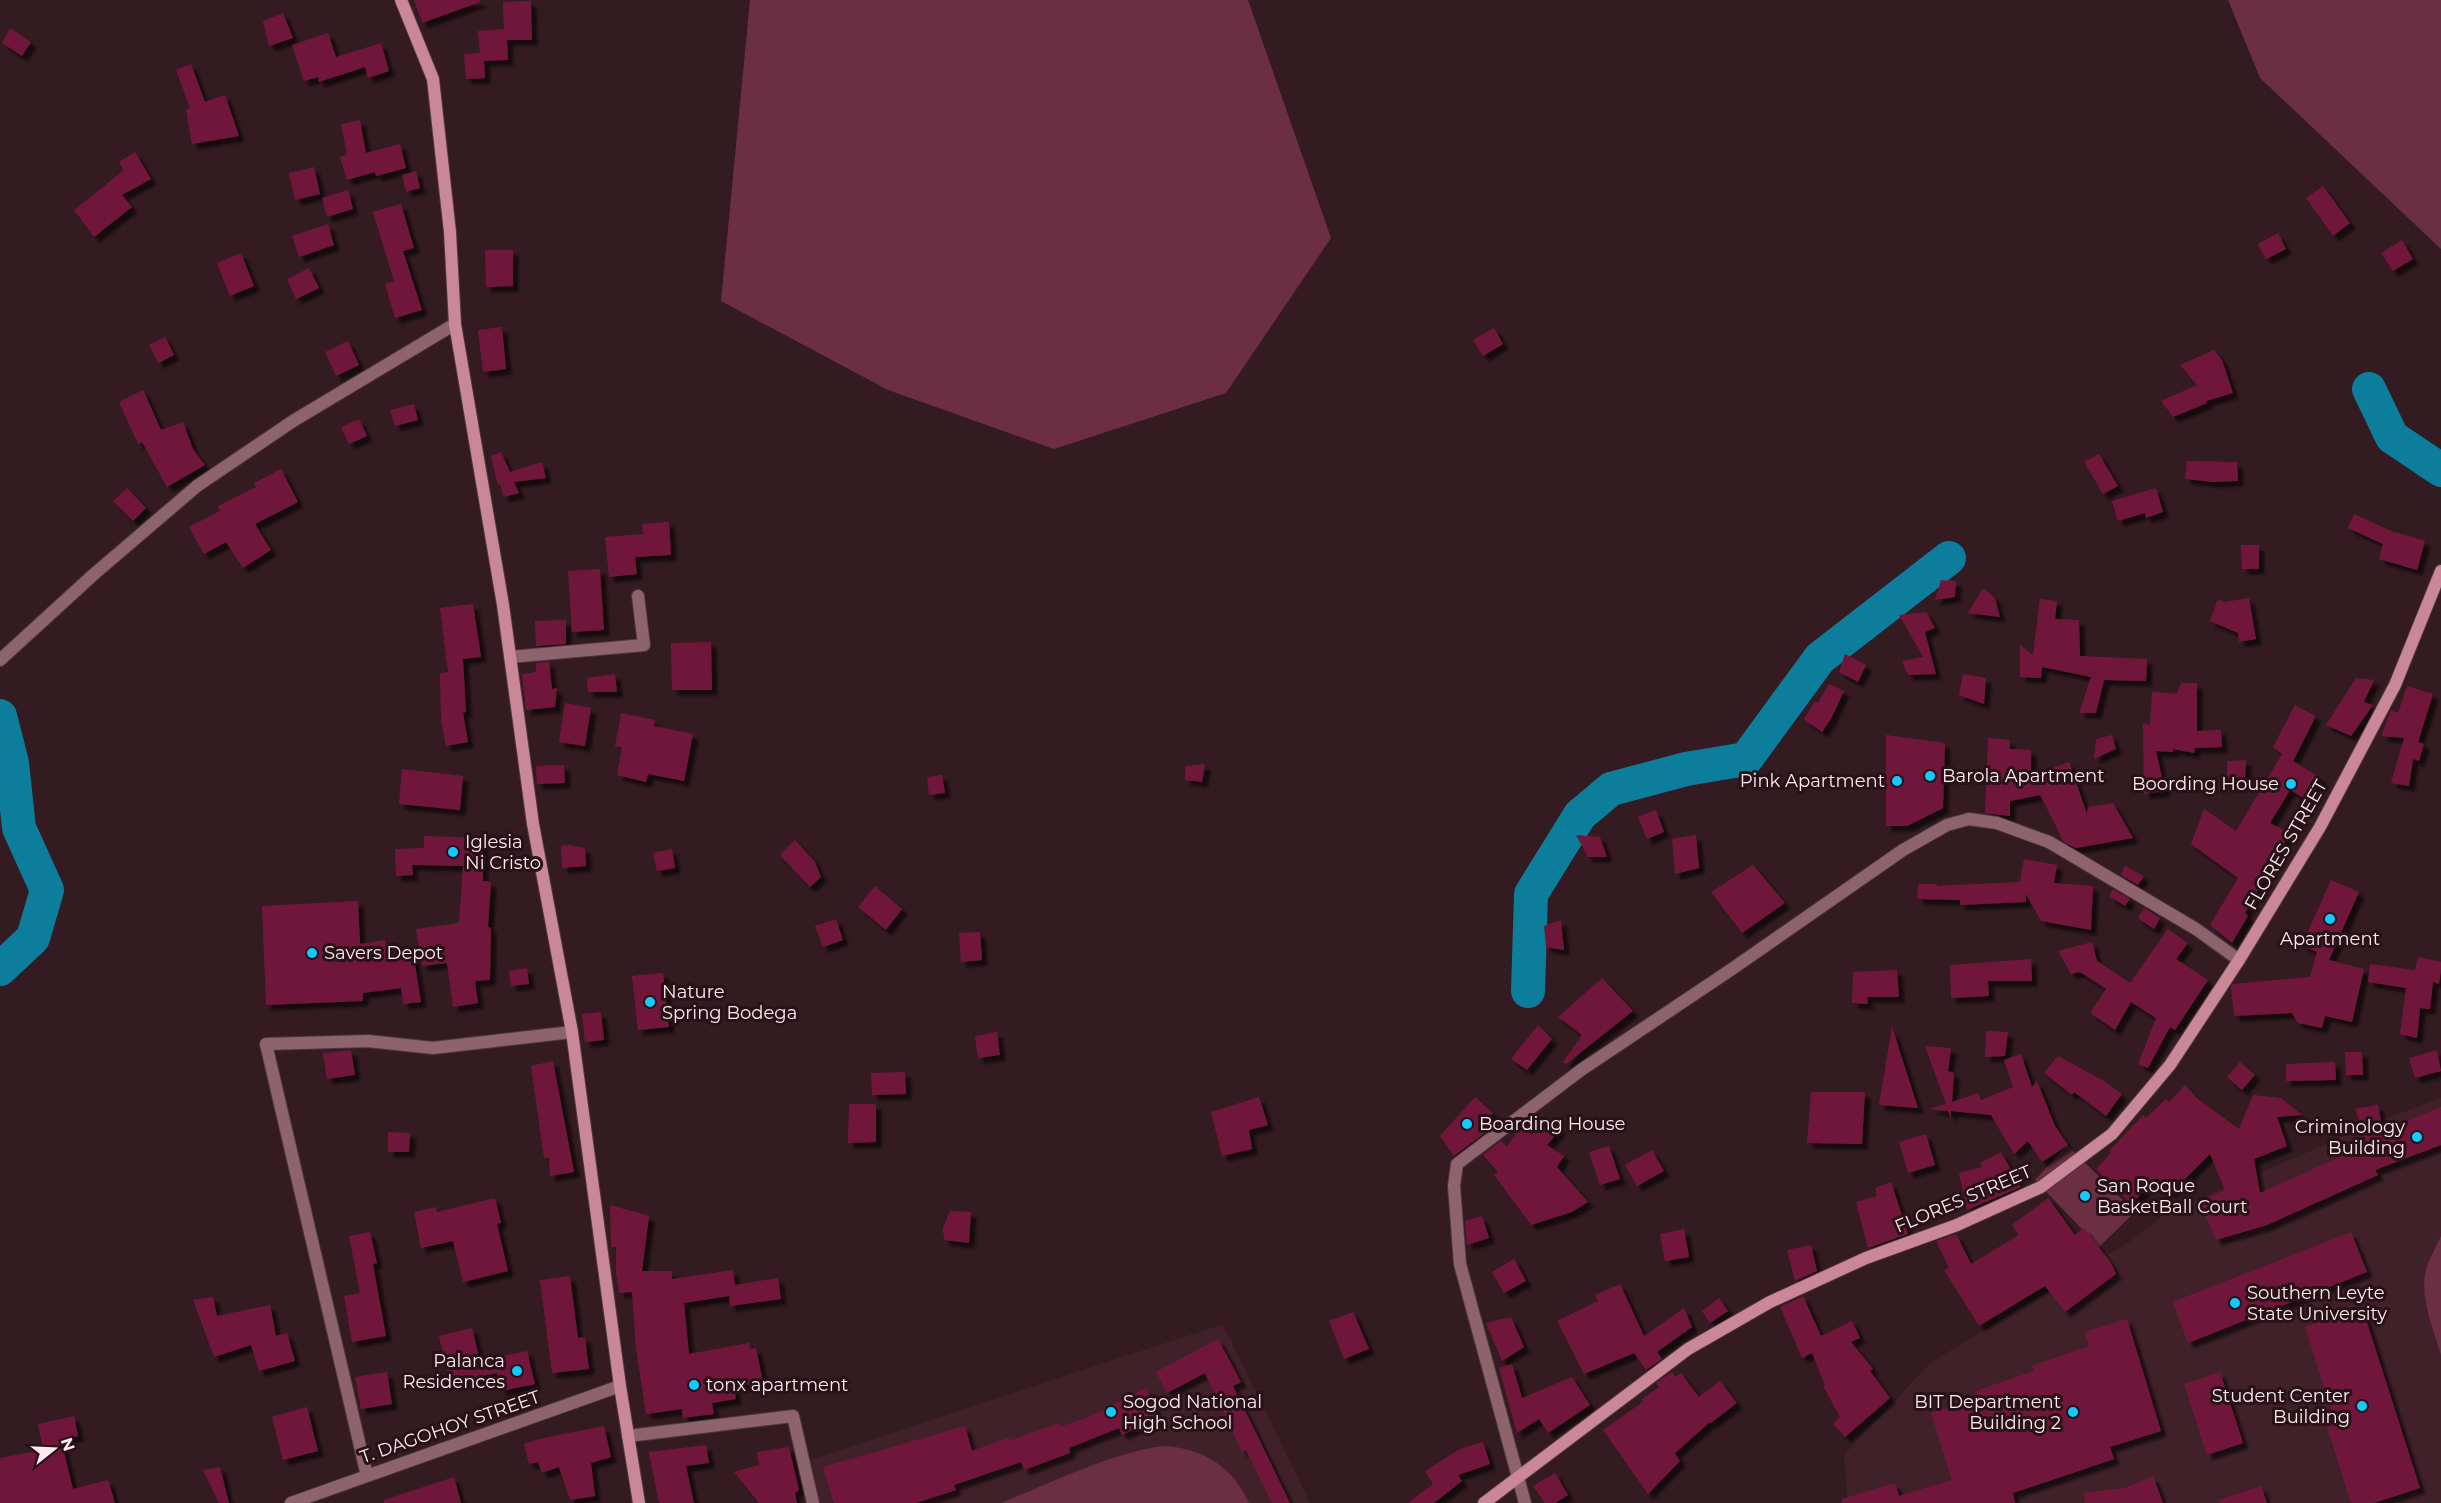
<svg xmlns="http://www.w3.org/2000/svg" width="2441" height="1503" viewBox="0 0 2441 1503" font-family="Montserrat,sans-serif">
<style>
.built{fill:#40212a}
.green{fill:#6c2e42}
.lines{fill:none;stroke-linecap:round;stroke-linejoin:round}
.river{stroke:#0d7d9c;stroke-width:34}
.building{fill:#71193b;filter:url(#shadow)}
.street-casing{stroke:#4f383e;stroke-width:14}
.secondary-casing{stroke:#4f383e;stroke-width:14}
.street{stroke:#8d636e;stroke-width:12}
.secondary{stroke:#ca8798;stroke-width:12}
.poi-dot{fill:#12cafb;stroke:#291118;stroke-width:2}
.labels{text-anchor:middle;stroke-width:6;stroke-linejoin:round;paint-order:stroke}
.poi-label{font-size:18px;fill:#fceaee;stroke:#291118;text-anchor:start}
.street-label{font-size:18px;fill:#fceaee;stroke:#291118}
</style>
<defs>
<filter id="shadow"><feDropShadow dx="5.5" dy="5.5" stdDeviation="1.5" flood-color="#0009"/></filter>
</defs>
<rect width="100%" height="100%" fill="#331b21"/>
<path class="built" d="M2441,1098V1503H1848L1844,1455L1930,1363L2129,1242L2165,1214L2379,1121Z
M1223,1324L1310,1503H820L810,1460Z"/>
<path class="green" d="M750,0H1248L1331,238L1226,393L1054,449L888,390L721,301Z
M2228,0H2441V249L2260,78Z
M2067,1145L2135,1212L2099,1247L2035,1180Z
M2441,1236V1355C2433,1328 2418,1294 2427,1266C2431,1256 2436,1246 2441,1236Z
M1165,1446C1204,1449 1233,1467 1249,1503H1001C1049,1484 1114,1451 1165,1446Z"/>
<g class="lines">
<path class="river" d="M2369,389L2392,437L2441,470
M0,716L12,763L19,828L47,890L33,938L0,969
M1528,991L1531,894L1580,815L1611,789L1686,769L1746,759L1820,658L1949,558"/>
</g>
<path class="building" d="M414,0H480V2L422,23Z
M531,1L532,40H507L508,60L484,61L485,78L466,79L464,54L480,53L478,31L504,29L503,2Z
M283,13L293,38L269,46L263,21Z
M10,28L31,42L22,56L2,43Z
M328,33L336,57L381,43L389,71L368,78L365,67L319,82L318,77L304,81L292,45Z
M191,64L205,102L225,95L239,136L192,144L186,110L190,108L176,70Z
M360,120L366,153L400,144L406,168L376,176L375,172L347,180L340,157L347,155L341,124Z
M135,152L151,179L122,195L132,207L94,237L74,210L124,170L119,162Z
M314,167L320,194L295,200L289,173Z
M416,171L420,188L406,192L402,175Z
M2323,186L2350,223L2333,236L2306,198Z
M348,190L353,209L327,217L322,198Z
M401,204L414,248L403,251L422,310L395,318L385,284L394,281L373,212Z
M328,224L334,245L299,257L292,236Z
M2278,233L2286,249L2266,259L2258,244Z
M2402,240L2413,259L2393,271L2381,253Z
M485,250H513V286L486,287Z
M241,253L254,286L230,296L217,263Z
M309,268L319,288L296,299L287,279Z
M502,327L506,369L483,372L478,330Z
M1494,328L1503,344L1483,356L1473,340Z
M165,337L174,355L158,363L149,345Z
M348,341L359,365L336,376L325,352Z
M2214,350L2222,360L2233,393L2206,401L2207,403L2173,417L2161,401L2197,385L2180,365Z
M143,390L161,430L183,422L193,449L205,465L167,487L142,442L138,444L119,402Z
M414,404L418,420L395,426L390,410Z
M359,419L367,436L349,444L341,427Z
M501,452L510,472L542,462L546,478L514,482L519,493L504,497L500,484L498,485L491,456Z
M2099,454L2118,486L2103,494L2084,462Z
M2187,461L2237,462L2238,481L2213,482L2185,479Z
M281,469L298,502L255,524L271,550L243,568L226,542L204,554L189,527L220,511L218,506L256,487L254,483Z
M127,488L146,508L133,521L113,501Z
M2156,488L2163,512L2146,518L2145,513L2118,521L2112,501Z
M2354,514L2391,531L2425,541L2417,570L2379,559L2383,544L2348,528Z
M669,522L671,555L635,557L637,574L609,577L605,537L643,534L642,524Z
M2241,545H2259V569H2242Z
M600,569L604,630L572,632L568,571Z
M1941,580L1956,581L1955,597L1935,600Z
M1983,588L1995,598L2000,617L1968,613Z
M2249,598L2256,639L2239,642L2238,633L2210,621L2218,599L2225,602Z
M2040,599L2057,601L2055,619L2079,620L2080,656L2147,659L2146,681L2104,680L2096,713H2079L2091,677L2042,667L2041,678L2020,677V645L2033,655Z
M473,604L481,657L463,659L466,712L463,713L468,742L446,746L441,719L440,673L448,672L440,608Z
M1926,612L1935,628L1925,632L1936,674L1908,675L1902,661L1923,657L1899,615Z
M566,620V644L536,646L535,621Z
M711,642L712,690H672L671,643Z
M1845,654L1866,665L1858,682L1839,672Z
M549,662L552,689L557,688L555,707L526,710L522,674L536,672V663Z
M615,674L617,692H588L587,678Z
M1963,674L1986,678L1984,704L1959,695Z
M2356,678L2374,680L2364,702L2373,705L2351,736L2326,725Z
M2181,683H2197V731L2221,730L2222,747L2195,748L2194,753L2173,749V752L2156,751L2165,791L2144,794L2143,723L2150,725L2152,692L2177,694Z
M1829,684L1844,691L1831,719L1822,732L1804,719L1815,701L1818,703Z
M2407,686L2433,694L2418,742L2424,744L2419,761L2413,759L2409,786L2391,783L2404,738L2381,736L2391,710L2398,713Z
M565,703L591,708L585,746L559,742Z
M2295,705L2316,716L2293,761L2321,778L2307,800L2290,790L2270,823L2290,833L2245,913L2248,916L2232,943L2210,925L2238,878L2191,844L2204,809L2236,831L2282,754L2273,747Z
M621,713L655,720L654,726L693,734L684,781L648,774L646,782L617,775L622,747L615,746Z
M1886,735L1945,743L1943,808L1907,826H1886Z
M2112,735L2116,749L2094,759L2096,739Z
M1988,738L2010,740V749L2031,750V776L2069,762L2087,814L2088,807L2113,803L2133,838L2076,848L2064,842L2040,795L2010,801V816L1985,813Z
M2246,760L2245,778L2227,777V761Z
M1205,764L1202,782L1185,780V766Z
M564,765L565,783L537,784L536,766Z
M402,769L463,776L460,810L399,804Z
M942,775L945,793L929,795L927,777Z
M1656,810L1664,832L1647,839L1638,817Z
M1576,835L1600,837L1607,857H1588Z
M1696,835L1699,868L1675,874L1672,839Z
M424,836L483,838V881L491,882L488,927L491,928L490,980L475,981L478,1003L453,1007L447,963L422,966L416,929L459,923L463,866L412,865L413,875L396,876L395,849L424,848Z
M795,840L815,862L821,877L810,887L780,855Z
M569,845L585,848L586,866L562,868L561,846Z
M672,849L675,868L657,871L653,853Z
M2024,859L2057,865L2054,883L2093,886L2091,930L2041,921L2026,894V902L1960,905V900L1917,899L1918,884H1937V886L2020,882Z
M1753,865L1785,903L1742,933L1711,892Z
M2125,866L2144,876L2138,885L2121,875Z
M2331,880L2359,892L2329,960L2364,969L2352,1022L2325,1016L2322,1028L2298,1023L2292,1013L2234,1016L2231,987L2233,984L2310,977L2317,952L2302,945Z
M875,886L902,909L886,930L858,907Z
M2113,889L2130,899L2125,906L2109,896Z
M358,901L360,944L385,940L389,961L414,958L421,1002L403,1004L401,988L363,993V1001L266,1005L262,906Z
M2144,908L2160,918L2154,929L2138,918Z
M836,919L843,940L823,947L815,926Z
M1561,920L1564,950L1546,947L1544,926Z
M2168,929L2188,943L2176,959L2208,980L2175,1030L2170,1027L2148,1068L2138,1064L2156,1018L2131,1002L2115,1030L2090,1013L2106,989L2080,972L2071,974L2058,951L2092,942L2097,961L2130,983Z
M980,932L982,960L961,962L959,933Z
M2418,957L2441,962V970L2439,984L2433,982L2430,1009L2420,1008L2417,1038L2400,1034L2406,988L2368,982L2370,964L2415,970Z
M2031,959L2032,981H1988L1989,996L1951,998L1950,965Z
M527,968L529,984L511,986L509,971Z
M1897,970L1899,997H1867L1868,1004L1852,1003L1853,972Z
M663,973L669,1027L638,1030L632,976Z
M1602,978L1633,1011L1566,1064L1563,1062L1582,1035L1558,1017Z
M601,1012L604,1040L585,1042L582,1014Z
M1538,1025L1552,1039L1527,1070L1511,1059Z
M1892,1027L1918,1108L1879,1105Z
M1986,1031L2008,1032L2005,1056L1985,1057Z
M997,1032L1000,1055L978,1058L975,1036Z
M1925,1046L1951,1048L1948,1071L1954,1073L1952,1102L1978,1093L1981,1100L2013,1087L2004,1060L2021,1054L2032,1087L2037,1081L2055,1126L2068,1145L2042,1162L2028,1141L2014,1154L1991,1115L1951,1111V1119L1948,1111L1929,1109L1946,1104Z
M351,1050L355,1075L327,1079L323,1053Z
M2437,1050L2441,1071L2415,1078L2409,1058Z
M2345,1052H2362L2363,1075H2346Z
M2058,1056L2104,1081L2122,1094L2106,1116L2074,1092L2072,1095L2044,1073Z
M553,1061L574,1172L550,1176L549,1158H544L531,1066Z
M2240,1062L2255,1075L2242,1090L2227,1077Z
M2335,1062L2336,1080L2286,1081V1064Z
M905,1072L906,1094L872,1095L871,1073Z
M2185,1085L2198,1099L2239,1129L2253,1095L2281,1098L2302,1115L2277,1117L2287,1146L2254,1159L2260,1193L2368,1144L2355,1109L2378,1105L2383,1131L2441,1107V1145L2375,1170L2378,1175L2267,1225L2216,1240L2200,1201L2225,1190L2210,1154L2171,1193L2157,1178L2131,1204L2096,1169L2111,1153L2109,1151L2143,1115L2146,1118L2166,1099L2169,1102Z
M1811,1092H1865L1862,1144L1807,1143Z
M1259,1097L1268,1125L1249,1130L1252,1149L1222,1156L1211,1112Z
M1475,1097L1493,1113L1485,1123L1490,1129L1454,1156L1440,1136Z
M849,1104H876V1142L848,1143Z
M1548,1117L1561,1129L1547,1145L1564,1156L1557,1167L1588,1202L1572,1212L1531,1225L1494,1175L1498,1172L1483,1155L1501,1141L1507,1147L1520,1127L1532,1135Z
M388,1132L410,1133L409,1152H388Z
M1926,1134L1935,1165L1908,1173L1899,1142Z
M1609,1146L1620,1179L1600,1185L1589,1152Z
M1652,1150L1664,1171L1637,1186L1625,1165Z
M2001,1152L2021,1187L1967,1210L1959,1173L1982,1167L1980,1163Z
M1891,1182L1908,1234L1868,1248L1856,1202L1877,1196L1875,1188Z
M495,1198L501,1223L497,1224L508,1271L463,1282L453,1241L421,1248L414,1212L436,1207L437,1212Z
M2048,1198L2075,1235L2084,1228L2111,1263L2116,1274L2065,1312L2045,1286L1979,1326L1944,1270L1949,1268L1936,1241L1956,1234L1971,1264L2019,1235L2012,1225Z
M610,1205L649,1216L642,1271H672V1279L733,1270L735,1285L778,1278L781,1299L730,1306L729,1296L684,1303L689,1354L749,1343L750,1349L756,1348L763,1382L734,1387L736,1399L712,1403L714,1414L683,1418L682,1409L646,1414L636,1348L632,1292L619,1293L616,1272V1247H611Z
M950,1211L971,1212L969,1243L944,1240L943,1228Z
M1482,1216L1489,1238L1467,1245L1465,1221Z
M1684,1229L1689,1257L1665,1261L1660,1234Z
M370,1232L377,1263L373,1264L386,1336L352,1342L344,1296L360,1293L349,1236Z
M2351,1232L2367,1272L2188,1343L2173,1302Z
M1811,1245L1817,1271L1795,1281L1787,1250Z
M1514,1259L1526,1281L1504,1293L1492,1272Z
M570,1276L578,1338L585,1337L589,1369L552,1373L540,1280Z
M1620,1284L1644,1336L1684,1308L1692,1327L1657,1352L1662,1359L1646,1370L1634,1353L1584,1374L1557,1321L1598,1301L1595,1295Z
M1803,1296L1821,1336L1852,1321L1860,1338L1851,1342L1873,1369L1870,1371L1890,1398L1845,1437L1833,1424L1840,1417L1823,1386L1825,1385L1812,1353L1802,1358L1780,1307Z
M213,1297L217,1316L270,1305L276,1336L287,1333L295,1361L259,1371L251,1345L214,1357L193,1300Z
M1719,1298L1728,1311L1710,1323L1702,1311Z
M2362,1307L2420,1488L2374,1503H2351L2324,1417L2333,1414L2305,1327Z
M1353,1312L1369,1349L1344,1359L1329,1321Z
M1511,1317L1524,1347L1502,1361L1486,1323Z
M2127,1319L2161,1431L2110,1447L2114,1459L2013,1493L2015,1503H1842V1499L1895,1483L1899,1496L1952,1480L1931,1413L1978,1398L1976,1391L2034,1371L2032,1366L2089,1346L2085,1332Z
M472,1328L480,1361L527,1351L535,1384L501,1391L497,1373L450,1383L439,1336Z
M1218,1339L1241,1382L1233,1386L1290,1503H1272L1246,1450L1242,1452L1205,1373L1167,1393L1156,1372Z
M1512,1364L1522,1398L1572,1377L1590,1405L1548,1433L1539,1419L1517,1433L1499,1368Z
M387,1372L392,1404L361,1409L355,1377Z
M1672,1372L1675,1377L1681,1373L1699,1397L1720,1381L1737,1403L1711,1423L1710,1422L1675,1453L1680,1461L1648,1494L1603,1430L1643,1402L1642,1399L1659,1387L1656,1383Z
M2220,1372L2243,1443L2207,1455L2184,1384Z
M1146,1388L1159,1417L1122,1435L1119,1428L1069,1448L1070,1453L1024,1470L1021,1462L954,1485L956,1490L916,1503H834L823,1467L965,1426L972,1451L1008,1438L1009,1441L1059,1423L1060,1427L1089,1417Z
M307,1407L318,1451L283,1460L272,1417Z
M74,1416L78,1436L61,1440L73,1489L108,1480L115,1503H0V1458L32,1452L43,1448L38,1424Z
M604,1426L611,1457L591,1463L595,1496L570,1500L559,1467L542,1473L538,1462L529,1464L524,1444L539,1439Z
M1483,1442L1490,1464L1458,1475L1462,1481L1434,1503H1408L1433,1484L1425,1471L1460,1449Z
M706,1445L709,1463L686,1466L694,1503H659L649,1452Z
M789,1447L799,1490L795,1493L797,1503H759L734,1472L759,1465L757,1452Z
M220,1467L229,1503H219L203,1470Z
M1555,1473L1568,1495L1555,1503H1545L1533,1486Z
M2153,1476L2163,1503H2085L2084,1493L2125,1488Z
M454,1477L461,1503H384V1500Z
M2261,1486L2267,1503H2220L2219,1500Z"/>
<g class="lines">
<g class="street-casing">
<path id="street" d="M510,657L644,645L638,596
M0,660L93,575L197,486L293,421L455,324
M628,1436L793,1416L813,1503
M367,1476L266,1044L368,1041L433,1048L572,1032
M291,1503L620,1386
M1525,1503L1460,1264L1454,1186L1457,1164L1581,1070L1732,969L1903,850L1947,825L1969,819L1997,823L2049,842L2196,929L2239,960"/>
</g>
<g class="secondary-casing">
<path id="secondary" d="M401,0L433,79L450,232L455,324L503,605L533,824L572,1032L620,1386L639,1503
M1484,1503L1688,1349L1770,1302L1866,1258L1957,1225L2041,1187L2112,1134L2170,1065L2239,960L2320,827L2395,685L2441,571"/>
</g>
<use href="#street" class="street"/>
<use href="#secondary" class="secondary"/>
</g>
<g class="poi-dot">
<circle cx="1930" cy="776" r="6"/>
<circle cx="1897" cy="781" r="6"/>
<circle cx="2291" cy="784" r="6"/>
<circle cx="453" cy="852" r="6"/>
<circle cx="2330" cy="919" r="6"/>
<circle cx="312" cy="953" r="6"/>
<circle cx="650" cy="1002" r="6"/>
<circle cx="1467" cy="1124" r="6"/>
<circle cx="2417" cy="1137" r="6"/>
<circle cx="2085" cy="1196" r="6"/>
<circle cx="2235" cy="1303" r="6"/>
<circle cx="517" cy="1371" r="6"/>
<circle cx="694" cy="1385" r="6"/>
<circle cx="2362" cy="1406" r="6"/>
<circle cx="1111" cy="1412" r="6"/>
<circle cx="2073" cy="1412" r="6"/>
</g>
<g class="labels">
<g class="poi-label">
<text x="1942" y="782">Barola Apartment</text>
<text x="1885" y="787" text-anchor="end">Pink Apartment</text>
<text x="2279" y="790" text-anchor="end">Boording House</text>
<text x="465" y="848">Iglesia<tspan x="465" dy="21">Ni Cristo</tspan></text>
<text x="2330" y="945" text-anchor="middle">Apartment</text>
<text x="324" y="959">Savers Depot</text>
<text x="662" y="998">Nature<tspan x="662" dy="21">Spring Bodega</tspan></text>
<text x="1479" y="1130">Boarding House</text>
<text x="2405" y="1133" text-anchor="end">Criminology<tspan x="2405" dy="21">Building</tspan></text>
<text x="2097" y="1192">San Roque<tspan x="2097" dy="21">BasketBall Court</tspan></text>
<text x="2247" y="1299">Southern Leyte<tspan x="2247" dy="21">State University</tspan></text>
<text x="505" y="1367" text-anchor="end">Palanca<tspan x="505" dy="21">Residences</tspan></text>
<text x="706" y="1391">tonx apartment</text>
<text x="2350" y="1402" text-anchor="end">Student Center<tspan x="2350" dy="21">Building</tspan></text>
<text x="1123" y="1408">Sogod National<tspan x="1123" dy="21">High School</tspan></text>
<text x="2061" y="1408" text-anchor="end">BIT Department<tspan x="2061" dy="21">Building 2</tspan></text>
</g>
<g class="street-label">
<text transform="translate(2286 845) rotate(-60)" y="6">FLORES STREET</text>
<text transform="translate(1963 1199) rotate(-23)" y="6">FLORES STREET</text>
<text transform="translate(450 1427) rotate(-19)" y="6">T. DAGOHOY STREET</text>
</g>
</g>
<g transform="translate(54 1449) rotate(72)" stroke="#291118" stroke-width="4.5" paint-order="stroke">
<path d="M0-4.5L10 22L0 15L-10 22Z" fill="#fceaee"/>
<text y="-9" font-size="16" font-weight="bold" text-anchor="middle" fill="#fceaee">N</text>
</g>
</svg>
